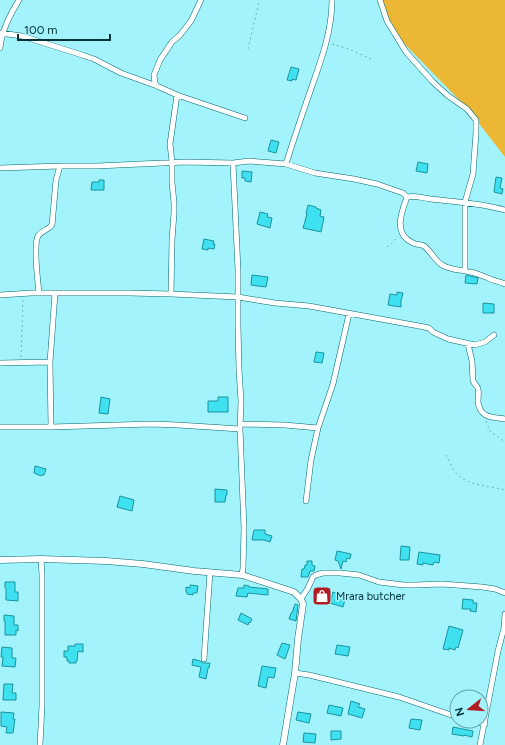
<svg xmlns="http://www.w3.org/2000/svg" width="505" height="745" viewBox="0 0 505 745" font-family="Figtree,sans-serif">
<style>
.green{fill:#ebb734}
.building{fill:#3fe0f0;stroke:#1a939e}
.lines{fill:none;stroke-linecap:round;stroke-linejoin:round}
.minor-casing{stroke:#05676f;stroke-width:6}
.tertiary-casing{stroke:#05676f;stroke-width:7}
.path{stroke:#6db2ba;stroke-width:1;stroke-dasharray:2 3;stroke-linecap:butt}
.minor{stroke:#fff;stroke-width:5}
.tertiary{stroke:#fff;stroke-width:6}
.labels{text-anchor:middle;stroke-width:3;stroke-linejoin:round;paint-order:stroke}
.poi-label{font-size:11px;fill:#013237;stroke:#a3f3fc;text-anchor:start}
</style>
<rect width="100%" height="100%" fill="#a3f3fc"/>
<path class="green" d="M378,0H505V157L467,108L388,27Z"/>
<path class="building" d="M291,67L299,69L296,80L292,79V81L287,80Z
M271,140L279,142L276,153L268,151Z
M418,162L428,164L427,173L416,171Z
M242,171L252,172L251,182L245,181V178H242Z
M496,177L502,178L500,188L503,189L502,194L494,192Z
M99,180H104V190H91L92,182H99Z
M308,205L316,207V208L321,210L320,216L324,217L321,232L303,228L307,214H306Z
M260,212L268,214L267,217L272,218L270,228L257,224Z
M204,239L214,241L213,244H215L214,249L208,248V250L202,249Z
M252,275L268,277L266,287L251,285Z
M466,275L478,278L477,284L465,283Z
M397,292L403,293L401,301V307L388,305L390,294L397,295Z
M483,303L494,304V313H483Z
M316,352L324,353L322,363L314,362Z
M101,397L110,399L108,414L99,413Z
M218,397H228V412H208V401H218Z
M35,466L46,469L44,475H42L41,476L34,473Z
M215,489L227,490V495H226L225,502H215Z
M120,496L134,500L132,511L117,507Z
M254,530H265V534L272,536L270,542L264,540H252Z
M401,546L410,547L409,560H400Z
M337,551L351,554L350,559L347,558L346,562L343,561L341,569L338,561L335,560Z
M419,552L440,555L439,563L434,562L433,565L423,563V565L417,564Z
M307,561H312V565L315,566L314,571H310L308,577H301L302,569H304L305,565H307Z
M5,582H15V592H18V601L6,600V588H5Z
M190,585L198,586L197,593H193V595L187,594V592H186V587L190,588Z
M244,585L249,586V587L268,589V595L248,593L247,597L236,596L238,588H244Z
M333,592L346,596L343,607L330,603Z
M463,599L473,600V603H477L476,612L470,611L471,609H462Z
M295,604L298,605L296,621L289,619L291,613H292Z
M241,613L252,619L250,623L249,622L248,625L238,620Z
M4,615L14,616V625H18V631L16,630V635H5V621H4Z
M449,626L463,630L458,648L456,647L455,650L449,648V650L443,649Z
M282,643L290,645L285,659L277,655Z
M75,644H83V652L78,651L77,661H76V663H69V661H67V657H64V651H68V646H75Z
M337,645L350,647L348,656L335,654Z
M2,647L12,648V658H16L15,667L2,666L3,657H1Z
M193,659L200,661L203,663H210L209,668H208L206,679L199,677L201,667L192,665Z
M262,666L276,668L274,678L268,677L266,688L258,686Z
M4,684H13L12,693H16V700H3Z
M351,701L360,704L358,707L365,709L362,718L348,714Z
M329,705L343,708L341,716L327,713Z
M1,712L14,713L13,719H15L13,733H6L7,727L1,726Z
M298,712L311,714L309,723L296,720Z
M411,719L422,720L420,730L409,728Z
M453,727L473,731L472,737L464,735V736L452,734Z
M331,731H341V739L331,740Z
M304,733L316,734L315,743L303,742Z"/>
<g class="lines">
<g class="minor-casing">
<path id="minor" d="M380,0L387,21L406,52L433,82L447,95L467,109L476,120V133L473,174L465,202V271
M0,33L22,36L79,54L94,59L121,73L157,86L177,95L245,118
M0,48C2,30 10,15 19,0
M157,86L155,83L154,75L160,60L172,42L180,35L191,21L201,0
M233,163L238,270V325L239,370L241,401L240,429L244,528L243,568L242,575
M286,164C294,138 303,112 312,86C322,58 332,30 332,0
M0,168L60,166H97L185,162L233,163L249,161L286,164L315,173L354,179L377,184L403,193L407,197C415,195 422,198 431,199C456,202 481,203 505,210
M407,197C401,213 393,234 413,243C417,245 421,244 424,246C432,252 435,262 444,266C452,270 462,270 470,272C477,273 482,276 488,278C493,281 499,281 505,284
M39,293C38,282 33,245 38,236C41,231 48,230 52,225L56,180L60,166
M171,294L172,240L174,213V203L172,182V162L170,144L177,95
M0,295L31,293H129L171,294L238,297L275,303L309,306L419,326L429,328L433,332L448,339L475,345L485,342L494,335
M468,344L472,361L473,381C474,384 478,386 478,389C479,393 478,398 478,402C480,418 492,417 505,419
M0,363L50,362
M240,424L285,425L318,428
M0,427H51L152,424L178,425L240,429
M51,427L50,362L55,293
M306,501L311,460L318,428L333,384L349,314
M301,599L308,588L313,577L316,575L323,573H340L359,575L379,582L404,585H415L442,584L482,587L495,589L505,593
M204,659L210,572
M295,673L309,675L399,697L457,717
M473,721L485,724
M40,745L42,705V575L41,559
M480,745L498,651L504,628L505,614"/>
</g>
<g class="tertiary-casing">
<path id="tertiary" d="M0,560L41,559L106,561L143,564L194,571L242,575L294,592L301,599L303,604L298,639L295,673L283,745"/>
</g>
<path class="path" d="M332,44L349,49L371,59
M248,49L258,6L259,0
M387,247L392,243L398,236
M21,357L23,298
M486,421L490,431L505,442
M446,455C449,461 452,467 455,472C468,487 488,485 505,490"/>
<use href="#minor" class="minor"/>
<use href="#tertiary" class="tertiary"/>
</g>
<defs>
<g id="shop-square" transform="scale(1)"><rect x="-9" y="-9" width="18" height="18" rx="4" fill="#af1d23" stroke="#a3f3fc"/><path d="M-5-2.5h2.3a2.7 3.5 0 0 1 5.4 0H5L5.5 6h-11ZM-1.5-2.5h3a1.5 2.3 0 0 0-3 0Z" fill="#fff"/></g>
</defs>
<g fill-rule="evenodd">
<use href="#shop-square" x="322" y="596"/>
</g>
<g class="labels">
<g class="poi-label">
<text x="336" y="600">Mrara butcher</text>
</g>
</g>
<g transform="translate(469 709) rotate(253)"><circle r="19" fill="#a3f3fc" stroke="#62a6ad"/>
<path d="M0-3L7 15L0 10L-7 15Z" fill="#af1d23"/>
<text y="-6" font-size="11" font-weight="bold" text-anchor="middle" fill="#013237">N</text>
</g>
<path d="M18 34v6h92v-6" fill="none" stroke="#013237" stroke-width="2"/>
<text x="24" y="34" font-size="12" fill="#013237" stroke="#a3f3fc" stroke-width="3" paint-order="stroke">100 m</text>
</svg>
